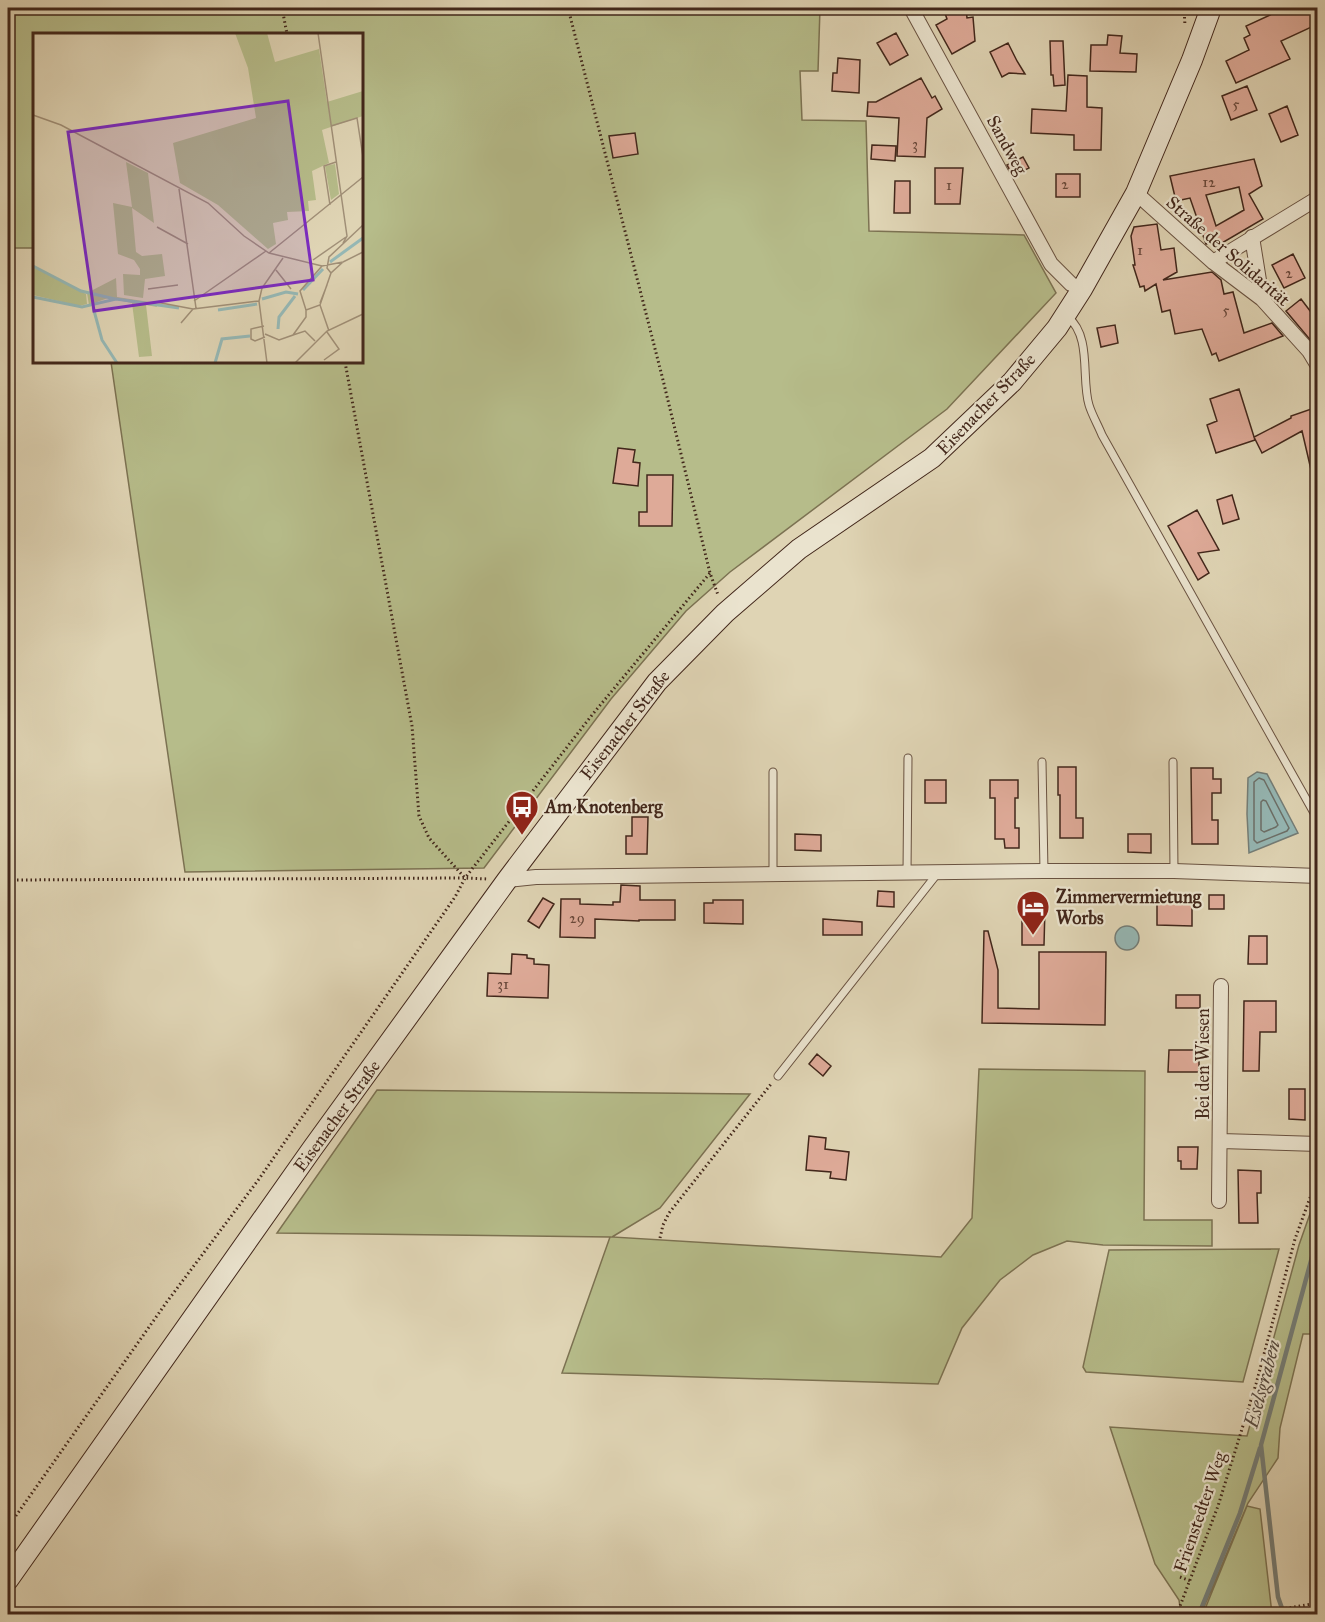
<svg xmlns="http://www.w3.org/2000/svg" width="1325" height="1622" viewBox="0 0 1325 1622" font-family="'IM FELL Great Primer',serif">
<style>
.green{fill:#b6bc8a;stroke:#7c7252;stroke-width:1.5}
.water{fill:#95b7b4;stroke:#747d77;stroke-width:1.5}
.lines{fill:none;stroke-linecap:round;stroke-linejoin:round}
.shore{stroke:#6c6f68;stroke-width:1.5}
.stream{stroke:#747d77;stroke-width:4.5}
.building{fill:#deaa98;stroke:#42271b;stroke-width:1.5;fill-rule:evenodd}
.service-casing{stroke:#695241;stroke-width:9}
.minor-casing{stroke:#695241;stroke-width:16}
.secondary-casing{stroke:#42271b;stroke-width:22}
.path{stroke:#42271b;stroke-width:3;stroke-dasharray:1.5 3;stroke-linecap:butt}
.service{stroke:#eae3ce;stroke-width:7}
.minor{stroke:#eae3ce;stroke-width:14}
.secondary{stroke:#eae3ce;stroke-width:20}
.labels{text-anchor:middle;stroke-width:4.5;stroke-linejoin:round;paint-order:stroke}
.number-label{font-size:15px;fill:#69483a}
.street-label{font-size:18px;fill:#42271b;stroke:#eae3ce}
.poi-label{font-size:18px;font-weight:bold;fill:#42271b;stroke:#eae3ce;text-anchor:start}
.water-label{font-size:20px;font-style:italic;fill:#574b41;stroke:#eae3ce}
.inset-river{fill:none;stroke:#95b7b4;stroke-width:3}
.inset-road{fill:none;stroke:#a08f77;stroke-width:1.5}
.view{fill:#7b2cbf;fill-opacity:0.15;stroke:#7b2cbf;stroke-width:3}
.inset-edge{fill:none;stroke:#42271b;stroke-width:3}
</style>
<rect width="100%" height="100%" fill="#dfd4b4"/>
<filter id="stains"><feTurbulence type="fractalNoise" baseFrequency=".00333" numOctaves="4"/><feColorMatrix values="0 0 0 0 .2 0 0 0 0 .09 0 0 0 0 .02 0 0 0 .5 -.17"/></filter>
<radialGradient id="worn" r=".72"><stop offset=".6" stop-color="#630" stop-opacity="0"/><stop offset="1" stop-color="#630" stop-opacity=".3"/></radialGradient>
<path class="green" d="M8,8H820L818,71H800L802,120L866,121L869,231L1024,235L1056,293L947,409L730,572L686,611L611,699L484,868L185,872L111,362H362V34H34V248H8Z
M979,1069L1145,1071L1144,1220H1212V1246L1103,1245L1067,1241L1033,1255L1000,1280L962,1328L938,1384L562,1373L610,1237L277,1233L377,1090L750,1094L660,1208L612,1237L941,1257L972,1218Z
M1317,1194V1334H1303L1280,1428L1278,1458L1248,1503L1201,1614H1181L1179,1600L1155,1564L1110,1427L1247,1436L1299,1245Z
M1279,1249L1243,1382L1086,1372L1083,1367L1109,1250Z
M1247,1506L1260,1509L1272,1614H1203Z"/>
<path class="water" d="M1257,772L1267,774L1298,833L1249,853L1247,814L1248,778Z
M1115 938a12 12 0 1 1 24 0a12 12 0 1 1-24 0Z"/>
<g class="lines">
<path class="shore" d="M1259,778L1264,780L1289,828L1287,831L1257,843L1254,840V782Z
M1263,800L1266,801L1278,825L1276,827L1264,832L1261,830V802Z"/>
<path class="stream" d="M1199,1614L1240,1513L1260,1448
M1284,1614L1278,1597L1261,1445L1318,1235"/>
</g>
<path class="building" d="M943,8H966L967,18L973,17L975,41L952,54L936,25L947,19Z
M1296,8H1308L1316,25L1281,41L1290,59L1236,83L1226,61L1249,50L1244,38L1250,35L1246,26L1283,9L1285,13Z
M896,33L908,55L890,65L877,43Z
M1108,35L1122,36L1120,53L1137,54L1136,72L1090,71L1091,45H1107Z
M1050,41H1063L1065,85L1054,86L1053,75H1051Z
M1008,43L1017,61L1025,74L1009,73L1002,77L990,52Z
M838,58L860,60L859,93L832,91L833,73H837Z
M1068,75L1087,76V107L1102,108L1101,150H1074V135L1031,133L1032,109L1066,111Z
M921,78L932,98L935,96L942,109L927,118L925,157L897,156L899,118L867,116L868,102H876Z
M1247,86L1257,110L1231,120L1222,96Z
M1287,106L1298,135L1281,142L1269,114Z
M635,133L638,154L613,158L609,136Z
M872,145L896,146L895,161L871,159Z
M1023,157L1029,168L1013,176L1007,165Z
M1254,159L1262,186L1249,194L1263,219L1222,243L1220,240L1206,244L1190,198L1176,201L1170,176ZM1239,187L1244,210L1216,226L1206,195Z
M935,168H963L960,204H935Z
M1056,174H1080V197H1056Z
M895,181H910V213H894Z
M1157,224L1161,250L1174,248L1177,272L1163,280L1212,272L1221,280L1224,294L1233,292L1244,333L1272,323L1283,336L1219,361L1216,353L1212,355L1202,329L1175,334L1170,310L1162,312L1156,284L1145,291L1144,286L1140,287L1133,265H1135L1131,236L1134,227Z
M1293,254L1305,278L1284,288L1272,265Z
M1301,299L1317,320V348L1286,311Z
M1115,325L1118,343L1101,347L1097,328Z
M1239,389L1255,440L1216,453L1207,425L1217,421L1210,399Z
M1317,407V473L1312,474L1302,431L1262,453L1254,437L1291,418V416Z
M618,448L635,450L633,462L640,463L638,486L613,483Z
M647,475H673L672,526H639V512H647Z
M1232,495L1239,519L1223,524L1217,500Z
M1197,510L1219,550L1198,553L1209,573L1198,580L1168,526Z
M1058,767H1076V818H1083V838H1060V795H1058Z
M1191,768H1213V779H1221V793H1212V820H1218V844H1192Z
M925,780H946V803H925Z
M990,780H1018V798H1015V828H1019V848H1005L1004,839H995V798H990Z
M632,817H648L647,854H626V836H632Z
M795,834L821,835V851L795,850Z
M1128,834H1151V853L1128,852Z
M621,885L640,886V900H675V920H639V921L595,919V938L560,937L561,899H580V904L613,905V902H620Z
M878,891L894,892V907L877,906Z
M1209,895H1224V909H1209Z
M543,898L554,904L539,928L528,921Z
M1157,899L1192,900V926L1157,925Z
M713,900H743V924L704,923V903H713Z
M1022,907H1045L1044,945H1022Z
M823,919L862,922V935H823Z
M984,931H988L998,970V1008L1039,1009V952H1106L1105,1025L982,1023Z
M1249,936H1267V964H1248Z
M512,954L527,955V958L534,959V964L549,965L548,998L487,996L488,973L511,974Z
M1176,995H1200V1008H1176Z
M1244,1001H1276V1032H1260L1259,1071H1243Z
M1169,1050H1194V1059H1199V1072H1168Z
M817,1054L831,1066L823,1076L809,1064Z
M1289,1089H1305V1120L1289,1119Z
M809,1136L826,1138L825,1149L849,1152L846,1180L830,1178L831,1172L806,1170Z
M1178,1147H1198L1197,1169H1181V1161H1178Z
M1238,1170L1261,1171V1193H1257L1258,1223H1239Z"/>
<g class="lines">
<g class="service-casing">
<path id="service" d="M1068,317C1092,337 1081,379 1089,405C1092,415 1098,425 1102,435L1318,820
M1042,762L1044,871
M1173,762L1174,871
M773,873V772
M907,873L908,758
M778,1076L937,874"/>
</g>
<g class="minor-casing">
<path id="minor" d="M911,8L1051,264L1071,284L1082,289
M1136,193L1213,262L1262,299L1309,351L1318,366
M1252,237L1262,299
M1213,262L1318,198
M507,880L536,877L1044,871H1174L1318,876
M1221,1141L1318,1144
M1219,1201L1221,986"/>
</g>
<g class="secondary-casing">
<path id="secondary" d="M8,1580L312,1149L507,880L657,682L725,613L799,549L932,458L1012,382L1057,328L1082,289L1136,193L1192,60L1211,8"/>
</g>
<path class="path" d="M282,8L287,34
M568,8L663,380L710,573L718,595
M1184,8L1185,26
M345,362L412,726L419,816L429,838L465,878L488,879
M8,880L465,878
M660,1238L663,1225L669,1213L771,1084
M8,1527L166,1303L259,1179L455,897L465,878L592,715L710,573
M1180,1577L1191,1581
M1177,1614L1218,1506L1256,1384L1295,1239L1318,1176
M1276,1614V1610L1318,1603"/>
<use href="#service" class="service"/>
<use href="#minor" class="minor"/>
<use href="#secondary" class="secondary"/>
</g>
<defs>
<g id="bus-pin" transform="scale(1.725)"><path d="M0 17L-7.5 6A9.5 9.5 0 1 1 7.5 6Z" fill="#8f2418" stroke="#eae3ce"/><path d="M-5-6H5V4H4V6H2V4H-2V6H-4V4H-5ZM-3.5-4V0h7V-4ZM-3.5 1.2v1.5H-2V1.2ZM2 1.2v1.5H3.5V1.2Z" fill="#fff"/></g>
<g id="hotel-pin" transform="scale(1.725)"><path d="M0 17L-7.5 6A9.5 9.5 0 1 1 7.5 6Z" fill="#8f2418" stroke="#eae3ce"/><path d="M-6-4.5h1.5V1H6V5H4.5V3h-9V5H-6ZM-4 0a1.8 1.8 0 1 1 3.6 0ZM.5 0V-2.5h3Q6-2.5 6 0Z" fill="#fff"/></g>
</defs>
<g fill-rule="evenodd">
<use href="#bus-pin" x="522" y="807"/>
<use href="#hotel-pin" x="1033" y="907"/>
</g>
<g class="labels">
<g class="number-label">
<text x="1236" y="109">5</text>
<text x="915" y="149">3</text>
<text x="1209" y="187">12</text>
<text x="1065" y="189">2</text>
<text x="949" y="190">1</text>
<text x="1140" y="255">1</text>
<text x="1289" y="278">2</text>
<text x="1226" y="315">5</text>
<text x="577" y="923">29</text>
<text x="503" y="989">31</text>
</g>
<g class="street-label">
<text transform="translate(1007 145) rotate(61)" y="6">Sandweg</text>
<text transform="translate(1228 251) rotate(41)" y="6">Straße der Solidarität</text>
<text transform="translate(986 404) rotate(-46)" y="6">Eisenacher Straße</text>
<text transform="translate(625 725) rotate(-52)" y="6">Eisenacher Straße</text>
<text transform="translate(1203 1064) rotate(-90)" y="6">Bei den Wiesen</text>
<text transform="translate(337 1116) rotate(-54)" y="6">Eisenacher Straße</text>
<text transform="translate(1200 1512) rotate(-71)" y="6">Frienstedter Weg</text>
</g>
<g class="poi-label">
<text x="545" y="813">Am Knotenberg</text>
<text x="1056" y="903">Zimmervermietung<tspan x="1056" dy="21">Worbs</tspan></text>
</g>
<g class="water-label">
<text transform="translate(1262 1384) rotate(-75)" y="7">Eselsgraben</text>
</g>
</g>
<g transform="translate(33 33)">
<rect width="330" height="330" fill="#dfd4b4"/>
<path d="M202,0H234L242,29L286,16L294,69L330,58V83L289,97L296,130L279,138L283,167L275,168L276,178L254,179L255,187L240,190L243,211L235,216L185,172L147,150L140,110L223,85L215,35ZM93,129L115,140L121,190L99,175L103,219L109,223L129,221L132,243L112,246L110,265L91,262L90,241L107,242V236L101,227L85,221L80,170L99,174ZM302,131L306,161L298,167L292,133ZM0,234L53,261L54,271L46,273L0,262ZM83,245L84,264L123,270L124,274L113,272L119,323L106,324L99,270L75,265L56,272L54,260Z" fill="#b6bc8a"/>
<path class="inset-river" d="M297,229L330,205M0,233L48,258L82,266M270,257L290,236M0,264L49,274L83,266L146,275M229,266L253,259L265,261M60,274L69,307L84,330M185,277L224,271M245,296L246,284L262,263M182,330L189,306L217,303"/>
<path class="inset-road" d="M285,0L314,203L310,210M0,82L28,92L175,170L211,203L236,220L289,233L310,229L330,219M298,93L324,85L330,124M146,156L163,275M297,172L291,133L303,129M124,194L155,211M236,220L330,144M280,227L313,204M243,237L258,256M298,240L294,235L296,224L330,192M115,256L145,252M161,268L233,218M123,269L160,276M287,270L294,252M287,272L296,298M273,277L267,258L289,233M148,290L160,276L226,268M231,293L218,296V306L222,308L232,304M232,301L246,307L260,302L273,284V277L287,272L298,240L310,229M260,302L272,298L282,308M291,327L306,316L294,299M234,330L226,268L229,255L250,225M262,330L294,298L330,281"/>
<path class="view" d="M255,68L280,247L61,278L35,99Z"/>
<rect width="330" height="330" class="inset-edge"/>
</g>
<rect width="1325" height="1622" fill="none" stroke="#dfd4b4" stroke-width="30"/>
<rect x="9" y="9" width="1307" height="1604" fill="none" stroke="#42271b" stroke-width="3"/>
<rect x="15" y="15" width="1295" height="1592" fill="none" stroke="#42271b" stroke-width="1.5"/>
<rect width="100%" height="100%" filter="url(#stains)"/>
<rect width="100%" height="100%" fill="url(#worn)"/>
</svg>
